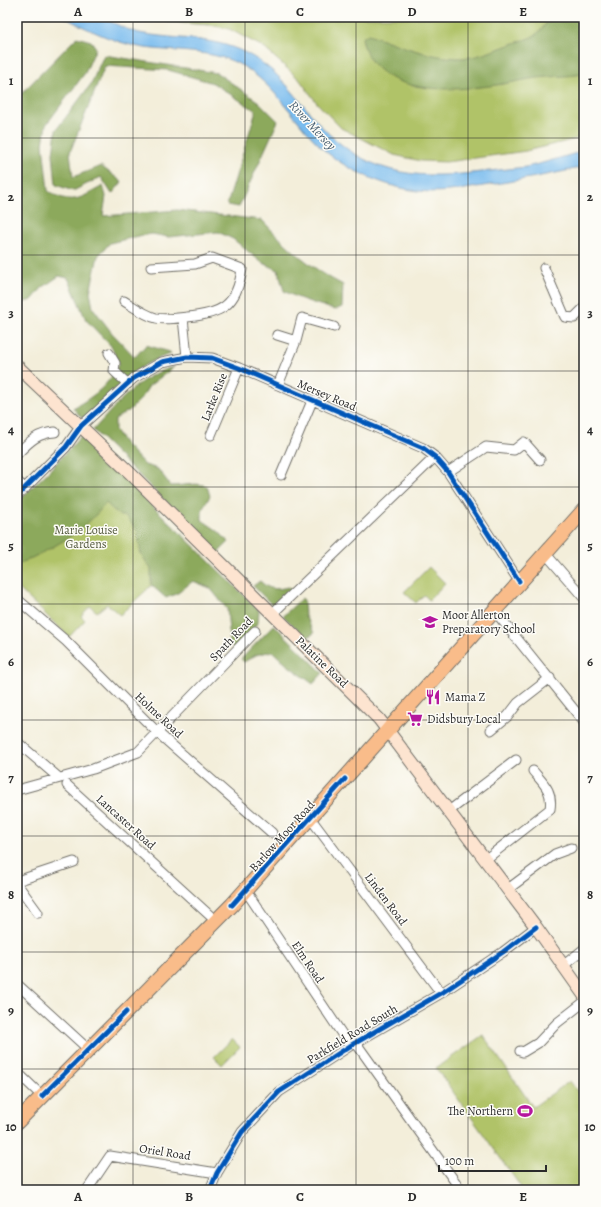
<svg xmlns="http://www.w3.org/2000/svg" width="601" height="1207" viewBox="0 0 601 1207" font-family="Alegreya,serif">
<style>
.green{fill:#b0c367;stroke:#6e7749}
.forest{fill:#8ca95c;stroke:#5c6a44}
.water{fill:#78bbee;stroke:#52738c}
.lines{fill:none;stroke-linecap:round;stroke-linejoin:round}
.street-casing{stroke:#716f68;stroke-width:11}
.secondary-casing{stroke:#716f68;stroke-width:14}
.primary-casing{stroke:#716f68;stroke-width:16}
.street{stroke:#fff;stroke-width:9}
.secondary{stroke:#fde4d0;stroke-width:12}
.primary{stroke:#f9bc8a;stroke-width:14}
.cycleway-casing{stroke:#fdfcf7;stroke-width:8}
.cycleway{stroke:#0057b8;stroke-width:5}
.grid{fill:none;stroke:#2b2b2b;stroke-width:1;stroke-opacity:0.55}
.labels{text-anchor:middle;stroke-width:3;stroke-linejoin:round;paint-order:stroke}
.street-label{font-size:12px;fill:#2b2b2b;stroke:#fdfcf7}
.park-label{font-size:12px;fill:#53593d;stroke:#fdfcf7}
.poi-label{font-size:12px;fill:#2b2b2b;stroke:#fdfcf7;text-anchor:start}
.water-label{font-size:13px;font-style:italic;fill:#465d6f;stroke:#fdfcf7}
.neatline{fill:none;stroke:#2b2b2b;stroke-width:1.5}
.grid-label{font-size:13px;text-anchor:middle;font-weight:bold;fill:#2b2b2b}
</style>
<rect width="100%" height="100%" fill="#fdfcf7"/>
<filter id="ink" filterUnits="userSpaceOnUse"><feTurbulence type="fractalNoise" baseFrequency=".025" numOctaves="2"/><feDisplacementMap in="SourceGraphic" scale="8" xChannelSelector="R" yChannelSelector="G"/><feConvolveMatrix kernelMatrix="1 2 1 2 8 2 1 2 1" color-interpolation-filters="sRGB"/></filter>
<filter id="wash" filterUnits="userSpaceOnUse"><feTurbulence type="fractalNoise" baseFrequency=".012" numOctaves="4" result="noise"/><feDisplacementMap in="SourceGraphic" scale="16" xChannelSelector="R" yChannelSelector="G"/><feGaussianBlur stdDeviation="0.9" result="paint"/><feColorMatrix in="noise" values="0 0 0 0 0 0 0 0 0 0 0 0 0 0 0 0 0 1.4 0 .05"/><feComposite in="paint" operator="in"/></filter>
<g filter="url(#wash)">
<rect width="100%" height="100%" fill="#f3eeda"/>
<path class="green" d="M137,17H584V137L526,151L446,162L421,161L394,155L341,128L317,103L299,79L263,47L229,29L210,25L158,21Z
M84,440L193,546L120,615L107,604L97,612L90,606L81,616L85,620L69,637L17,587V506Z
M429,567L445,583L429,600L424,595L416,603L404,592Z
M483,1035L533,1107L570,1081L584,1101V1190H517L521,1187L436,1068Z
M232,1039L240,1047L222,1065L214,1057Z"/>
<path class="forest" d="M550,17H584V74C566,77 547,76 529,79C486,88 390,105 366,52C364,48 363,42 362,38L369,34C399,45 429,58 461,58C477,58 494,50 509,45C531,37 537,39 550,17Z
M77,37L91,41L96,48L85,73L46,125L43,144L48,191C73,206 80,198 103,186L106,196L103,216L177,210L262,220C286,246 312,269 343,285L342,307L335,310C318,304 300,300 284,291L278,270L261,262L233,239L218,232L168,237L152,234L139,236L110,243L98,256L90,292L93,308L112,333L135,357L146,345L170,352L171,354C135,364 113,391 88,418H82L73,408C93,397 110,385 119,363L111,346L86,320L68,278L59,276L42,288L32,300L17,304V98Z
M104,55L217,73L259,102L278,121L239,207L227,205L256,111L213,83L168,70L105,66L70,152L73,177L101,166L122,182L112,194L101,177L73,191L56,185L53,154L56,130L91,84Z
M174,367L149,386L141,399L130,410L115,419V430L124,443L145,465L158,469L171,486C183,486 195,482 207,486L210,496L202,510V520L218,531L229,542L218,553L93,430C118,404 137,376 174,367Z
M81,436L259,610L258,623L234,648L230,643L227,609L210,588L193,581L178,593L166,598L151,585V569L141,554L137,531L126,516H120L106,503C83,533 51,549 17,565V502L48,472Z
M260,581C269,590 276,590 288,587L292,590L275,608L253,586Z
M302,598L304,600L305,616L314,633L307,638L283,616Z
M274,625L323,673L313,684L286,664L272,651L256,655L244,662L241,659Z"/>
<path class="water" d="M64,17C74,17 87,15 97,17C113,21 128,32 145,34C188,41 222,35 261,62C289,81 305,111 329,134C375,177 422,179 481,172C496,170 511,169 526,167C545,163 565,156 584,151V167C553,174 521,180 489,185C464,189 437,195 411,190C381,185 339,167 318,144C292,117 271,80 237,63C210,50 175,52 145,48C118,44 88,30 64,17Z"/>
</g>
<g filter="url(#ink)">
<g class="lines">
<g class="street-casing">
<path id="street" d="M544,268L565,317L574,318L584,308
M124,301C134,307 145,315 156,318C165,320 178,318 187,317C221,314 237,306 242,269L212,258L195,264L151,267
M183,318L187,357
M277,335L296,341
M109,353L115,363L114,371L128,384
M278,385L296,341L302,318L334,327
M211,435L239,368
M17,454C29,442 37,433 55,432
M448,472L486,447L514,450L524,442L540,460
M281,475L312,401
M17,481L25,489
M17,496L66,447L81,426L134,378L162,362L187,357L212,358L239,368L423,448L435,457L448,472L519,581
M545,553L584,598
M17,599L66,641L158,733L272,833
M494,610L584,722
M272,614L435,457
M491,730L508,716L518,703L550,678
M17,742L59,778
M67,785L217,922
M17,790L93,769L138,752L255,631
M449,811L516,760
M311,819L441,993
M486,859L550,809C553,791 544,784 533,771
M17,881L74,862
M17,884L38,913
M508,889L555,854L571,848
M246,891L350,1046
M564,965L584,949
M17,984L88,1049
M356,1043L461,1190
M520,1051L523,1052L538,1043L557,1023L584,1002
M17,1072L42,1096
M87,1190L110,1156L217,1173
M210,1190L217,1173L242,1132L279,1092L350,1046L443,992L503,952L536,927"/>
</g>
<g class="secondary-casing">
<path id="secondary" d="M17,366L130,473L379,719L536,927L584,995"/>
</g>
<g class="primary-casing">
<path id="primary" d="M17,1122L232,905L584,510"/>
</g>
<use href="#street" class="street"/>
<use href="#secondary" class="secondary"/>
<use href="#primary" class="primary"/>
<g class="cycleway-casing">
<path id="cycleway" d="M17,496L66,447L81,426L134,378L162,362L187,357L212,358L239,368L423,448L435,457L448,472L519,581
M232,905L345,779
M42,1096L126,1012
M210,1190L217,1173L242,1132L279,1092L350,1046L443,992L503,952L536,927"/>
</g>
<use href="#cycleway" class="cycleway"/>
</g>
</g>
<path class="grid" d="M133,17V1190M245,17V1190M356,17V1190M468,17V1190M17,138H584M17,255H584M17,371H584M17,487H584M17,604H584M17,720H584M17,836H584M17,952H584M17,1069H584"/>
<defs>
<g id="school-bare" transform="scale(1.2)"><path d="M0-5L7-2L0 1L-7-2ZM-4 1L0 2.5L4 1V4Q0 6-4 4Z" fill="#b5179e" stroke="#fdfcf7" stroke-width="2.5" paint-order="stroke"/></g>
<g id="restaurant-bare" transform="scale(1.2)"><path d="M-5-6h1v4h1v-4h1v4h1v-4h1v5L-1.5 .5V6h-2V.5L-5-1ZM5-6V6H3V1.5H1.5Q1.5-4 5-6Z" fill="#b5179e" stroke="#fdfcf7" stroke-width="2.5" paint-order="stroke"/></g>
<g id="supermarket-bare" transform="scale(1.2)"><path d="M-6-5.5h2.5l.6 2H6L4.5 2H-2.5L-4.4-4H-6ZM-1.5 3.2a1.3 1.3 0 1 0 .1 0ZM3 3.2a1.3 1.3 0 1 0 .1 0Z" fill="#b5179e" stroke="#fdfcf7" stroke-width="2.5" paint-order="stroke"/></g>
<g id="stadium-bare" transform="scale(1.2)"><path d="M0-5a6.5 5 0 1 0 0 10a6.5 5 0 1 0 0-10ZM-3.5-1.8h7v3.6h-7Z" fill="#b5179e" stroke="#fdfcf7" stroke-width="2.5" paint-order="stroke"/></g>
</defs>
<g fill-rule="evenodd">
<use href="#school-bare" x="430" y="622"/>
<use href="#restaurant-bare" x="433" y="697"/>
<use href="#supermarket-bare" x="415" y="719"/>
<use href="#stadium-bare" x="525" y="1111"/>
</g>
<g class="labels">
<g class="street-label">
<text transform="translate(327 395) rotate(23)" y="4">Mersey Road</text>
<text transform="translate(214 397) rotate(-68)" y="4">Larke Rise</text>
<text transform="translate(231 639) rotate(-46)" y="4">Spath Road</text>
<text transform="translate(322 662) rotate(44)" y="4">Palatine Road</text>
<text transform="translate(159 715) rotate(43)" y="4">Holme Road</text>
<text transform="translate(126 822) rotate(42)" y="4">Lancaster Road</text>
<text transform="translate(282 836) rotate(-48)" y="4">Barlow Moor Road</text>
<text transform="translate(386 899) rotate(53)" y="4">Linden Road</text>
<text transform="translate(308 962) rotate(56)" y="4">Elm Road</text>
<text transform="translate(352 1034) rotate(-31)" y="4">Parkfield Road South</text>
<text transform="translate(165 1152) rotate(9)" y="4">Oriel Road</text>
</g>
<g class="park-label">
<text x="86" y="534">Marie Louise<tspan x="86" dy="14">Gardens</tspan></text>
</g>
<g class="poi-label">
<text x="442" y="619">Moor Allerton<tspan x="442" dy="14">Preparatory School</tspan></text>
<text x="445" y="701">Mama Z</text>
<text x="427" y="723">Didsbury Local</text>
<text x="513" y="1115" text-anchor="end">The Northern</text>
</g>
<g class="water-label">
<text transform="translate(313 125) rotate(47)" y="5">River Mersey</text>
</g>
</g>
<rect width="601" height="1207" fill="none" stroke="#fdfcf7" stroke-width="44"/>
<path d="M439 1165v6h107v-6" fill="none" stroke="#2b2b2b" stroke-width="2"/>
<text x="445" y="1165" font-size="12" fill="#2b2b2b" stroke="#fdfcf7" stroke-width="3" paint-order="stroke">100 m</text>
<rect x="22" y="22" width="557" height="1163" class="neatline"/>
<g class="grid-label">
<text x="78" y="16">A</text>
<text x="189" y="16">B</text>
<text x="300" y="16">C</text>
<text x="412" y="16">D</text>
<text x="523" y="16">E</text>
<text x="11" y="85">1</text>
<text x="590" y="85">1</text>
<text x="11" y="201">2</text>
<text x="590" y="201">2</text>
<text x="11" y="317">3</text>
<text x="590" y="317">3</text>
<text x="11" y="434">4</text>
<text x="590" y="434">4</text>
<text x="11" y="550">5</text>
<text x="590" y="550">5</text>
<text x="11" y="666">6</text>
<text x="590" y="666">6</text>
<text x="11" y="782">7</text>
<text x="590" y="782">7</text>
<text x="11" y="899">8</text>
<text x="590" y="899">8</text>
<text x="11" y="1015">9</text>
<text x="590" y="1015">9</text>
<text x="11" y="1131">10</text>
<text x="590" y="1131">10</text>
<text x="78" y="1201">A</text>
<text x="189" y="1201">B</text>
<text x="300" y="1201">C</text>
<text x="412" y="1201">D</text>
<text x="523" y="1201">E</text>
</g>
</svg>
